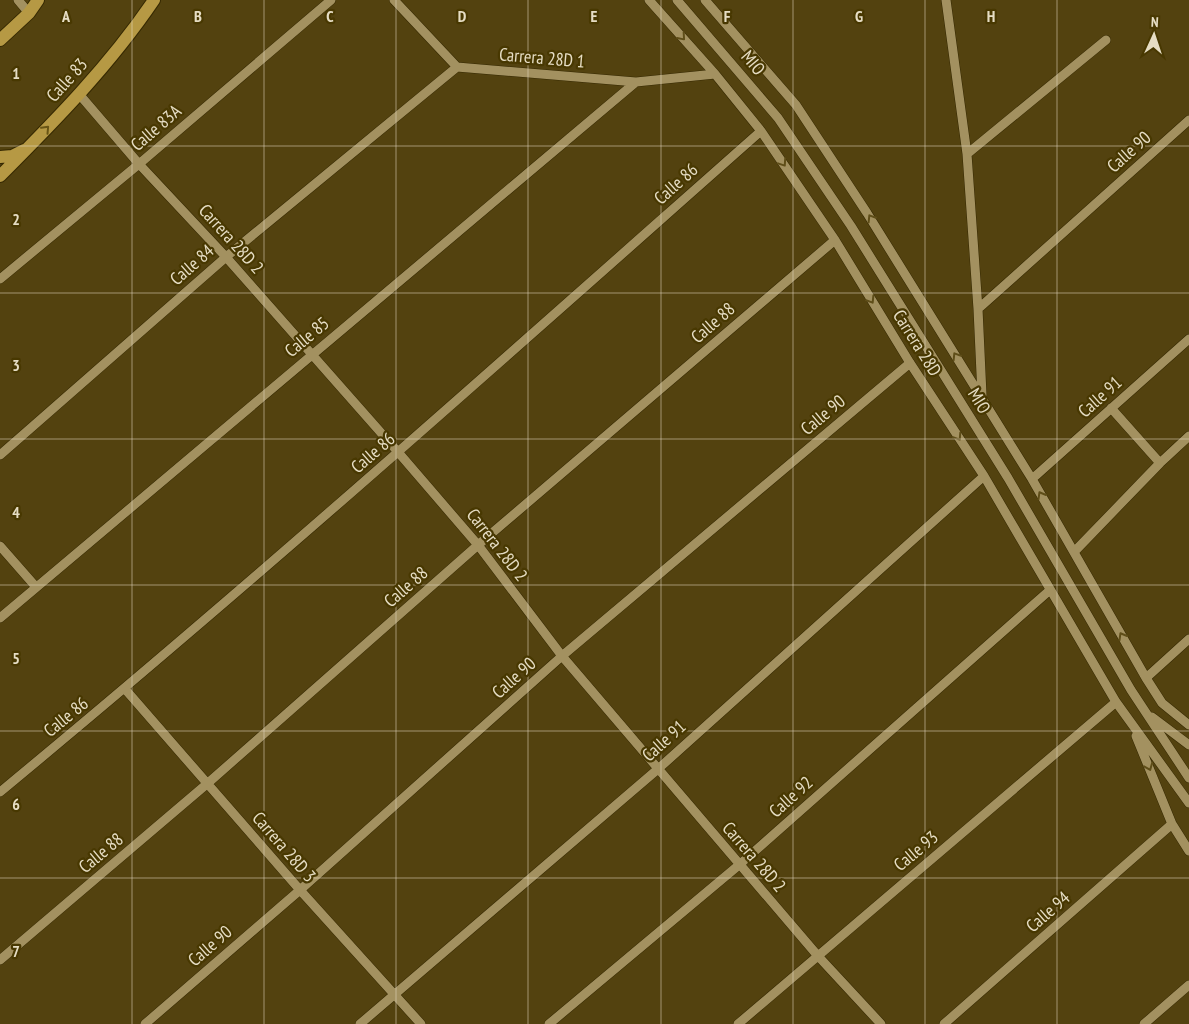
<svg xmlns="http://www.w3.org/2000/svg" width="1189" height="1024" viewBox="0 0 1189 1024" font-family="'PT Sans Narrow',sans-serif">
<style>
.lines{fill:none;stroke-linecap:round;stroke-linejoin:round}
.minor-casing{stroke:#362902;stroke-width:10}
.major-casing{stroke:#362902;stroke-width:14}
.minor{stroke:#a39160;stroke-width:9}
.major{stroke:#b69944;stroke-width:12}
.oneway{stroke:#5f4e19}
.oneway2{stroke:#695515}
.grid{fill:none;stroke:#e6ddc4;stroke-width:1;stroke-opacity:0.55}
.labels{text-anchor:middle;stroke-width:4.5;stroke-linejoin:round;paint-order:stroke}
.street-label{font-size:18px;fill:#e6ddc4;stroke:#483801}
.grid-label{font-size:16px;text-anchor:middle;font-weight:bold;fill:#e6ddc4;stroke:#483801;stroke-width:4.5;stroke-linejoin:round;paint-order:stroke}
</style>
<rect width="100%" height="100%" fill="#53420f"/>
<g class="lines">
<g class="minor-casing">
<path id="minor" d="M18,0L29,13
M394,0L457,67L636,82L715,74
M649,0L715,74L761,131L835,240L910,363L984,476L1116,702L1189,803
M677,0L778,118L851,226L1008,478L1131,690L1189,778
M705,0L796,105L867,213L1032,479L1146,678L1162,703L1189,725
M946,0L967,154L978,309L982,395
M79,94L139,164L226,257L398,452L478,545L562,656L818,956L881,1024
M967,154L1106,40
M0,279L139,164L331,0
M978,309L1189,120
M1111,408L1160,463L1189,436
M0,455L226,257L457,67
M1032,479L1189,339
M0,546L36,587
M1074,552L1160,463
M0,618L636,82
M1146,678L1189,639
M125,689L300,890L421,1024
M1152,717L1189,745
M1136,736L1172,824L1189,851
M0,792C259,578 509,354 761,131
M0,960L208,783L478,545L835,240
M145,1024L300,890L562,656L910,363
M360,1024L658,769L984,476
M549,1024L739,865L1050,590
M738,1024L1116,702
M944,1024L1172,824
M1144,1024L1189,985"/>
</g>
<g class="major-casing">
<path id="major" d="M0,40L29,13L38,0
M0,157L12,156L24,150
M0,176C55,121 110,65 154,0"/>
</g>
<use href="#minor" class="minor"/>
<use href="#major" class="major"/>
</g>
<defs><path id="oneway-chevron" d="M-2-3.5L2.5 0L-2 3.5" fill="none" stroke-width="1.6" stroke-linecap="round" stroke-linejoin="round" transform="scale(1.25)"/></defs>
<g class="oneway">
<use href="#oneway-chevron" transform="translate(682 37) rotate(49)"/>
<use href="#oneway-chevron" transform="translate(783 163) rotate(56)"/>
<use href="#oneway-chevron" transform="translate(871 218) rotate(-122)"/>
<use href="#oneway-chevron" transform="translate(871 300) rotate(58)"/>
<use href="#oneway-chevron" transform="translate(956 356) rotate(-122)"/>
<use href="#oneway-chevron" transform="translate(958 437) rotate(57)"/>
<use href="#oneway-chevron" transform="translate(1041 495) rotate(-120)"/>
<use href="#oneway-chevron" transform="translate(1122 636) rotate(-120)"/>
<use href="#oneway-chevron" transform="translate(1149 767) rotate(68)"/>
</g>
<use class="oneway2" href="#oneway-chevron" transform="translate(46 129) rotate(-47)"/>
<path class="grid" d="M132,0V1024M264,0V1024M396,0V1024M528,0V1024M661,0V1024M793,0V1024M925,0V1024M1057,0V1024M0,146H1189M0,293H1189M0,439H1189M0,585H1189M0,731H1189M0,878H1189"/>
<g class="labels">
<g class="street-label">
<text transform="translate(542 58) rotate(5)" y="6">Carrera 28D 1</text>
<text transform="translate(753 63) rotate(50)" y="6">MIO</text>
<text transform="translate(67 80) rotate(-48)" y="6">Calle 83</text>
<text transform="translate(156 128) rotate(-41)" y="6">Calle 83A</text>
<text transform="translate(1129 152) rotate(-42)" y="6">Calle 90</text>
<text transform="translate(676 184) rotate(-42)" y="6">Calle 86</text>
<text transform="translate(231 239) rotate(48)" y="6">Carrera 28D 2</text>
<text transform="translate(192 265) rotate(-41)" y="6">Calle 84</text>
<text transform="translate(713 323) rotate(-41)" y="6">Calle 88</text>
<text transform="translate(307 337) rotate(-40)" y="6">Calle 85</text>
<text transform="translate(917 343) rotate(58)" y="6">Carrera 28D</text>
<text transform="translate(1100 397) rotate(-42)" y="6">Calle 91</text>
<text transform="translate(979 401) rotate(58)" y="6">MIO</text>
<text transform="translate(823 415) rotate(-40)" y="6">Calle 90</text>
<text transform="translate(373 453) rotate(-41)" y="6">Calle 86</text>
<text transform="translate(497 545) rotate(52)" y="6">Carrera 28D 2</text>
<text transform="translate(406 587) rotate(-41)" y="6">Calle 88</text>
<text transform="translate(514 678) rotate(-42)" y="6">Calle 90</text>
<text transform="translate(66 717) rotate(-39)" y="6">Calle 86</text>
<text transform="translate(664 741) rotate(-42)" y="6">Calle 91</text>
<text transform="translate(791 797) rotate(-42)" y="6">Calle 92</text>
<text transform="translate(284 847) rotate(49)" y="6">Carrera 28D 3</text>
<text transform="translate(916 851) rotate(-40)" y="6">Calle 93</text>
<text transform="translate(101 853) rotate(-40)" y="6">Calle 88</text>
<text transform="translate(754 857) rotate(49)" y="6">Carrera 28D 2</text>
<text transform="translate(1048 912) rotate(-41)" y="6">Calle 94</text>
<text transform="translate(210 946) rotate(-41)" y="6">Calle 90</text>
</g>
</g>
<g class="grid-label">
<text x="66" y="22">A</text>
<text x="198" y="22">B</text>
<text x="330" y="22">C</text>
<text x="462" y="22">D</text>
<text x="594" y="22">E</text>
<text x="727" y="22">F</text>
<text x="859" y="22">G</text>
<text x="991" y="22">H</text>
<text x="16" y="79">1</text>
<text x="16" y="225">2</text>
<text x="16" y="371">3</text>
<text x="16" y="518">4</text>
<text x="16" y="664">5</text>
<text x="16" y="810">6</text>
<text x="16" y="957">7</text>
</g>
<g transform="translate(1154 35) rotate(3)" stroke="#483801" stroke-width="4" paint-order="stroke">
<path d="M0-4L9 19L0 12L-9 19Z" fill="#e6ddc4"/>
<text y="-8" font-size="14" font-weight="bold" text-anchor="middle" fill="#e6ddc4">N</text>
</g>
</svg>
